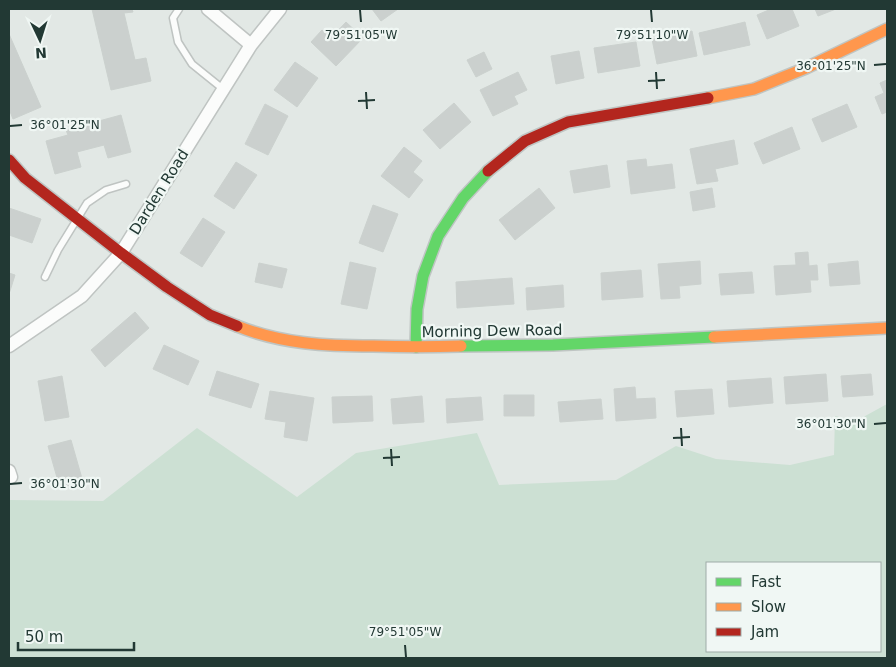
<svg xmlns="http://www.w3.org/2000/svg" width="896" height="667" viewBox="0 0 896 667" font-family="'DejaVu Sans',sans-serif">
<style>
.green{fill:#cce0d3;fill-rule:evenodd}
.building{fill:#cbd0ce;stroke:#cbd1ce}
.lines{fill:none;stroke-linecap:round;stroke-linejoin:round}
.lane-casing{stroke:#bfc4c2;stroke-width:9}
.street-casing{stroke:#bfc4c2;stroke-width:15}
.fast-casing{stroke:#bfc5c3;stroke-width:14}
.slow-casing{stroke:#bfc5c3;stroke-width:14}
.jam-casing{stroke:#bfc5c3;stroke-width:14}
.lane{stroke:#fbfcfb;stroke-width:6}
.street{stroke:#fbfcfb;stroke-width:12}
.fast{stroke:#63d668;stroke-width:11}
.slow{stroke:#ff974d;stroke-width:11}
.jam{stroke:#b3261e;stroke-width:11}
.ticks{fill:none;stroke:#223934;stroke-width:2}
.labels{text-anchor:middle;stroke-width:4.5;stroke-linejoin:round;paint-order:stroke}
.street-label{font-size:15px;fill:#223934;stroke:#f0f7f4}
.ticks-label{font-size:12px;text-anchor:middle;fill:#223934;stroke:#f0f7f4;stroke-width:4.5;stroke-linejoin:round;paint-order:stroke}
</style>
<rect width="100%" height="100%" fill="#e2e8e5"/>
<path class="green" d="M887,404V658H9V500L103,501L197,428L297,497L356,453L477,433L499,485L616,480L676,446L716,459L790,465L834,455L835,416L856,421ZM707,563H880V651H707Z"/>
<path class="building" d="M92,9H132L133,12L124,13L135,60L146,58L151,81L111,90Z
M372,9H398L381,21Z
M771,9H792L799,26L767,39L757,15Z
M815,9H836L818,16Z
M346,22L363,38L336,66L311,42L322,30L331,38Z
M745,22L750,45L704,55L699,33Z
M692,31L697,56L657,64L652,39Z
M9,34L41,107L13,119L9,109Z
M636,42L640,66L598,73L594,48Z
M579,51L584,78L556,84L551,56Z
M484,52L492,69L476,77L467,60Z
M295,62L318,78L297,107L274,90Z
M518,72L527,90L514,96L518,104L493,116L480,90Z
M887,80V112L882,114L875,97L884,93L880,83Z
M454,103L471,122L440,149L423,130Z
M265,104L288,116L268,155L245,144Z
M847,104L857,127L822,142L812,119Z
M121,115L131,152L108,158L104,145L77,152L81,167L55,174L46,141L68,135L66,130Z
M792,127L800,149L763,164L754,143Z
M734,140L738,164L715,169L718,181L697,184L690,149Z
M404,147L422,161L413,172L423,180L409,198L381,176Z
M646,159L647,167L672,164L675,188L631,194L627,161Z
M236,162L257,175L234,209L214,196Z
M607,165L610,187L574,193L570,171Z
M539,188L555,208L515,240L499,220Z
M712,188L715,207L693,211L690,192Z
M373,205L398,214L383,252L359,243Z
M9,208L41,219L32,243L9,235Z
M203,218L225,232L202,267L180,253Z
M808,252L809,266L817,265L818,280H810L811,292L776,295L774,266L796,265L795,253Z
M700,261L701,284L679,286L680,298L661,299L658,264Z
M858,261L860,284L830,286L828,264Z
M350,262L376,268L367,309L341,304Z
M259,263L287,269L282,288L255,282Z
M641,270L643,297L602,300L601,273Z
M752,272L754,293L721,295L719,274Z
M9,273L15,275L9,294Z
M512,278L514,304L457,308L456,282Z
M563,285L564,307L527,310L526,288Z
M135,312L149,328L105,367L91,350Z
M164,345L199,361L188,385L153,369Z
M217,371L259,384L251,408L209,395Z
M826,374L828,401L786,404L784,377Z
M871,374L873,395L843,397L841,376Z
M62,376L69,417L45,421L38,381Z
M771,378L773,403L729,407L727,381Z
M635,387L636,399L655,398L656,418L616,421L614,389Z
M712,389L714,414L677,417L675,391Z
M270,391L314,398L307,441L284,437L286,422L265,419Z
M504,395H534V416H504Z
M372,396L373,421L333,423L332,397Z
M422,396L424,422L393,424L391,399Z
M481,397L483,420L447,423L446,399Z
M601,399L603,419L560,422L558,402Z
M71,440L83,482L60,488L48,446Z"/>
<g class="lines">
<g class="lane-casing">
<path id="lane" d="M179,9L173,18L178,42L192,64L223,89
M45,277L58,250L87,203L106,190L126,184"/>
</g>
<g class="street-casing">
<path id="street" d="M208,9L251,45
M9,346L82,296L121,253L251,45L280,9
M9,471L11,477"/>
</g>
<g class="fast-casing">
<path id="fast" d="M461,346L553,345L714,337
M416,347L417,309L423,276L438,236L463,198L488,171"/>
</g>
<g class="slow-casing">
<path id="slow" d="M708,98L754,89L806,68L887,29
M237,326C282,344 326,346 373,346C402,347 432,347 461,346
M714,337L887,328"/>
</g>
<g class="jam-casing">
<path id="jam" d="M9,160L25,178L121,253L167,287L210,315L237,326
M488,171L525,141L568,122L708,98"/>
</g>
<use href="#lane" class="lane"/>
<use href="#street" class="street"/>
<use href="#fast" class="fast"/>
<use href="#slow" class="slow"/>
<use href="#jam" class="jam"/>
</g>
<path class="ticks" d="M360,10L361,22M651,10L652,22M874,65L886,64M656,72L657,89M648,81L665,80M366,92L367,109M358,101L375,100M10,126L22,125M874,424L886,423M681,428L682,446M673,438L690,437M391,449L392,466M383,458L400,457M10,484L22,483M405,645L406,657"/>
<g class="labels">
<g class="street-label">
<text transform="translate(159 192) rotate(-58)" y="5">Darden Road</text>
<text transform="translate(492 331) rotate(-1)" y="5">Morning Dew Road</text>
</g>
</g>
<g class="ticks-label">
<text x="361" y="39">79°51'05"W</text>
<text x="652" y="39">79°51'10"W</text>
<text x="831" y="70">36°01'25"N</text>
<text x="65" y="129">36°01'25"N</text>
<text x="831" y="428">36°01'30"N</text>
<text x="65" y="488">36°01'30"N</text>
<text x="405" y="636">79°51'05"W</text>
</g>
<rect width="896" height="667" fill="none" stroke="#223934" stroke-width="20"/>
<rect x="706" y="562" width="175" height="90" fill="#f0f7f4" stroke="#9eaba7"/>
<rect x="716" y="578" width="25" height="8" fill="#63d668" stroke="#9eaba7"/>
<text x="751" y="587" font-size="15" fill="#223934">Fast</text>
<rect x="716" y="603" width="25" height="8" fill="#ff974d" stroke="#9eaba7"/>
<text x="751" y="612" font-size="15" fill="#223934">Slow</text>
<rect x="716" y="628" width="25" height="8" fill="#b3261e" stroke="#9eaba7"/>
<text x="751" y="637" font-size="15" fill="#223934">Jam</text>
<g transform="translate(40 40) rotate(176)" stroke="#f0f7f4" stroke-width="4" paint-order="stroke">
<path d="M0-4L9 19L0 12L-9 19Z" fill="#223934"/>
<text y="-8" font-size="14" font-weight="bold" text-anchor="middle" fill="#223934">N</text>
</g>
<path d="M18 642v8h116v-8" fill="none" stroke="#223934" stroke-width="2.5"/>
<text x="25" y="642" font-size="15" fill="#223934" stroke="#f0f7f4" stroke-width="4" paint-order="stroke">50 m</text>
</svg>
